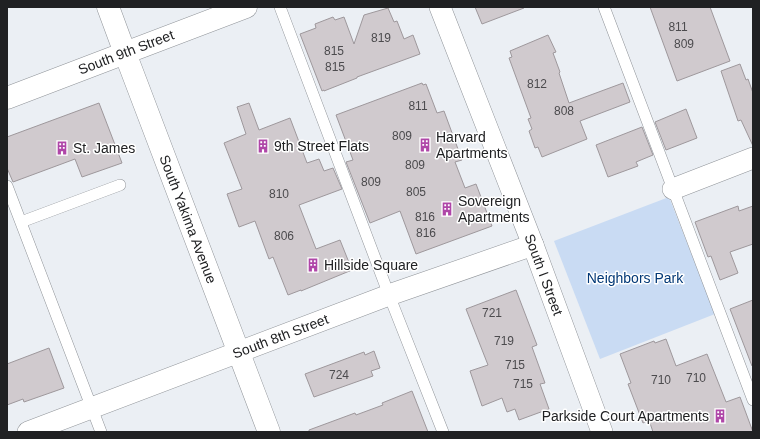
<svg xmlns="http://www.w3.org/2000/svg" width="760" height="439" viewBox="0 0 760 439" font-family="Arial,sans-serif">
<style>
.green{fill:#c9dbf3}
.building{fill:#d0cace;stroke:#9e989c}
.lines{fill:none;stroke-linecap:round;stroke-linejoin:round}
.lane-casing{stroke:#909499;stroke-width:12}
.street-casing{stroke:#909499;stroke-width:22}
.secondary-casing{stroke:#909499;stroke-width:23}
.primary-casing{stroke:#909499;stroke-width:23}
.lane{stroke:#fff;stroke-width:11}
.street{stroke:#fff;stroke-width:21}
.secondary{stroke:#fff;stroke-width:22}
.primary{stroke:#fff;stroke-width:22}
.labels{text-anchor:middle;stroke-width:3;stroke-linejoin:round;paint-order:stroke}
.number-label{font-size:12px;fill:#4c4b4e}
.street-label{font-size:14px;fill:#202123;stroke:#fff}
.poi-label{font-size:14px;fill:#202123;stroke:#fff;text-anchor:start}
.park-label{font-size:14px;fill:#023876;stroke:#fff}
</style>
<rect width="100%" height="100%" fill="#ebeff4"/>
<path class="green" d="M669,197L715,314L600,359L554,241Z"/>
<path class="building" d="M475,7H524V8L482,24Z
M650,7H710L730,61L677,81Z
M388,8L394,22L397,21L404,39L413,35L420,54L357,77V78L324,91V90L322,91L300,34L316,28L315,24L333,17L335,20L344,17L354,44L364,15Z
M548,35L556,52L553,53L560,72L559,73L569,103L623,83L630,102L580,121L587,139L542,157L538,147L535,148L529,131L532,129L528,119L531,118L509,58L512,57L510,51Z
M740,64L746,80L748,79L753,93V146L741,120L738,121L721,71Z
M422,83L423,85L426,84L437,113L444,111L462,160L455,162L465,188L476,184L492,226L416,254L400,211L370,223L346,162L353,160L336,115Z
M99,103L122,163L82,177L75,159L13,182L7,168V137Z
M249,103L259,130L290,118L307,163L319,159L324,171L333,168L342,189L299,205L316,249L340,240L352,270L301,291V290L288,295L273,257L269,259L255,221L239,227L227,194L242,189L224,143L246,134L237,107Z
M686,109L697,138L666,150L655,122Z
M642,127L653,155L636,162L638,166L608,177L596,145Z
M738,206L739,211L753,206V244L730,252L738,273L720,280L711,256L708,257L695,222Z
M516,290L537,345L532,347L545,383L540,384L549,409L519,420L515,409L507,412L502,398L482,406L470,371L488,365L466,309Z
M753,300V366H752L730,309Z
M666,339L676,366L707,354L726,402L740,397L753,432H653L649,420L643,423L628,384L631,383L620,354L654,341L655,343Z
M49,348L64,388L24,402L23,399L7,405V364Z
M374,351L380,368L371,371L373,376L314,397L305,374L364,352L365,355Z
M412,391L428,432H309V430L355,413L356,415L383,405L382,403Z"/>
<g class="lines">
<g class="lane-casing">
<path id="lane" d="M280,7L389,295L443,432
M604,7L753,400
M7,186L101,432
M21,222L120,185"/>
</g>
<g class="street-casing">
<g id="street">
<path id="s1" d="M440,7L533,245L602,432"/>
<path d="M673,189L753,158"/>
<path id="s2" d="M28,432L389,295L533,245"/>
</g>
</g>
<g class="secondary-casing">
<path id="secondary" d="M108,7L125,53L246,7"/>
</g>
<g class="primary-casing">
<g id="primary">
<path id="s3" d="M7,98L125,53L269,432"/>
</g>
</g>
<use href="#lane" class="lane"/>
<use href="#street" class="street"/>
<use href="#secondary" class="secondary"/>
<use href="#primary" class="primary"/>
</g>
<defs>
<g id="building-bare" transform="scale(1.08)"><path d="M-4-6H4V6H1V3H-1V6H-4ZM-2.5-4.3h1.7v1.8h-1.7ZM.8-4.3h1.7v1.8H.8ZM-2.5-1h1.7V.8h-1.7ZM.8-1h1.7V.8H.8Z" fill="#af46a8" stroke="#fff" stroke-width="2.5" paint-order="stroke"/></g>
</defs>
<g fill-rule="evenodd">
<use href="#building-bare" x="425" y="145"/>
<use href="#building-bare" x="263" y="146"/>
<use href="#building-bare" x="62" y="148"/>
<use href="#building-bare" x="447" y="209"/>
<use href="#building-bare" x="313" y="265"/>
<use href="#building-bare" x="720" y="416"/>
</g>
<g class="labels">
<g class="number-label">
<text x="678" y="31">811</text>
<text x="381" y="42">819</text>
<text x="684" y="48">809</text>
<text x="334" y="55">815</text>
<text x="335" y="71">815</text>
<text x="537" y="88">812</text>
<text x="418" y="110">811</text>
<text x="564" y="115">808</text>
<text x="402" y="140">809</text>
<text x="415" y="169">809</text>
<text x="371" y="186">809</text>
<text x="416" y="196">805</text>
<text x="279" y="198">810</text>
<text x="425" y="221">816</text>
<text x="426" y="237">816</text>
<text x="284" y="240">806</text>
<text x="492" y="317">721</text>
<text x="504" y="345">719</text>
<text x="515" y="369">715</text>
<text x="339" y="379">724</text>
<text x="696" y="382">710</text>
<text x="661" y="384">710</text>
<text x="523" y="388">715</text>
</g>
<g class="street-label">
<text transform="translate(126 52) rotate(-21)" y="5">South 9th Street</text>
<text dy="5" stroke="none"><textPath href="#s3" startOffset="304">South Yakima Avenue</textPath></text>
<text dy="5" stroke="none"><textPath href="#s1" startOffset="287">South I Street</textPath></text>
<text dy="5" stroke="none"><textPath href="#s2" startOffset="270">South 8th Street</textPath></text>
</g>
<g class="poi-label">
<text x="436" y="142">Harvard<tspan x="436" dy="16">Apartments</tspan></text>
<text x="274" y="151">9th Street Flats</text>
<text x="73" y="153">St. James</text>
<text x="458" y="206">Sovereign<tspan x="458" dy="16">Apartments</tspan></text>
<text x="324" y="270">Hillside Square</text>
<text x="709" y="421" text-anchor="end">Parkside Court Apartments</text>
</g>
<g class="park-label">
<text x="635" y="283">Neighbors Park</text>
</g>
</g>
<rect width="760" height="439" fill="none" stroke="#202123" stroke-width="16"/>
</svg>
